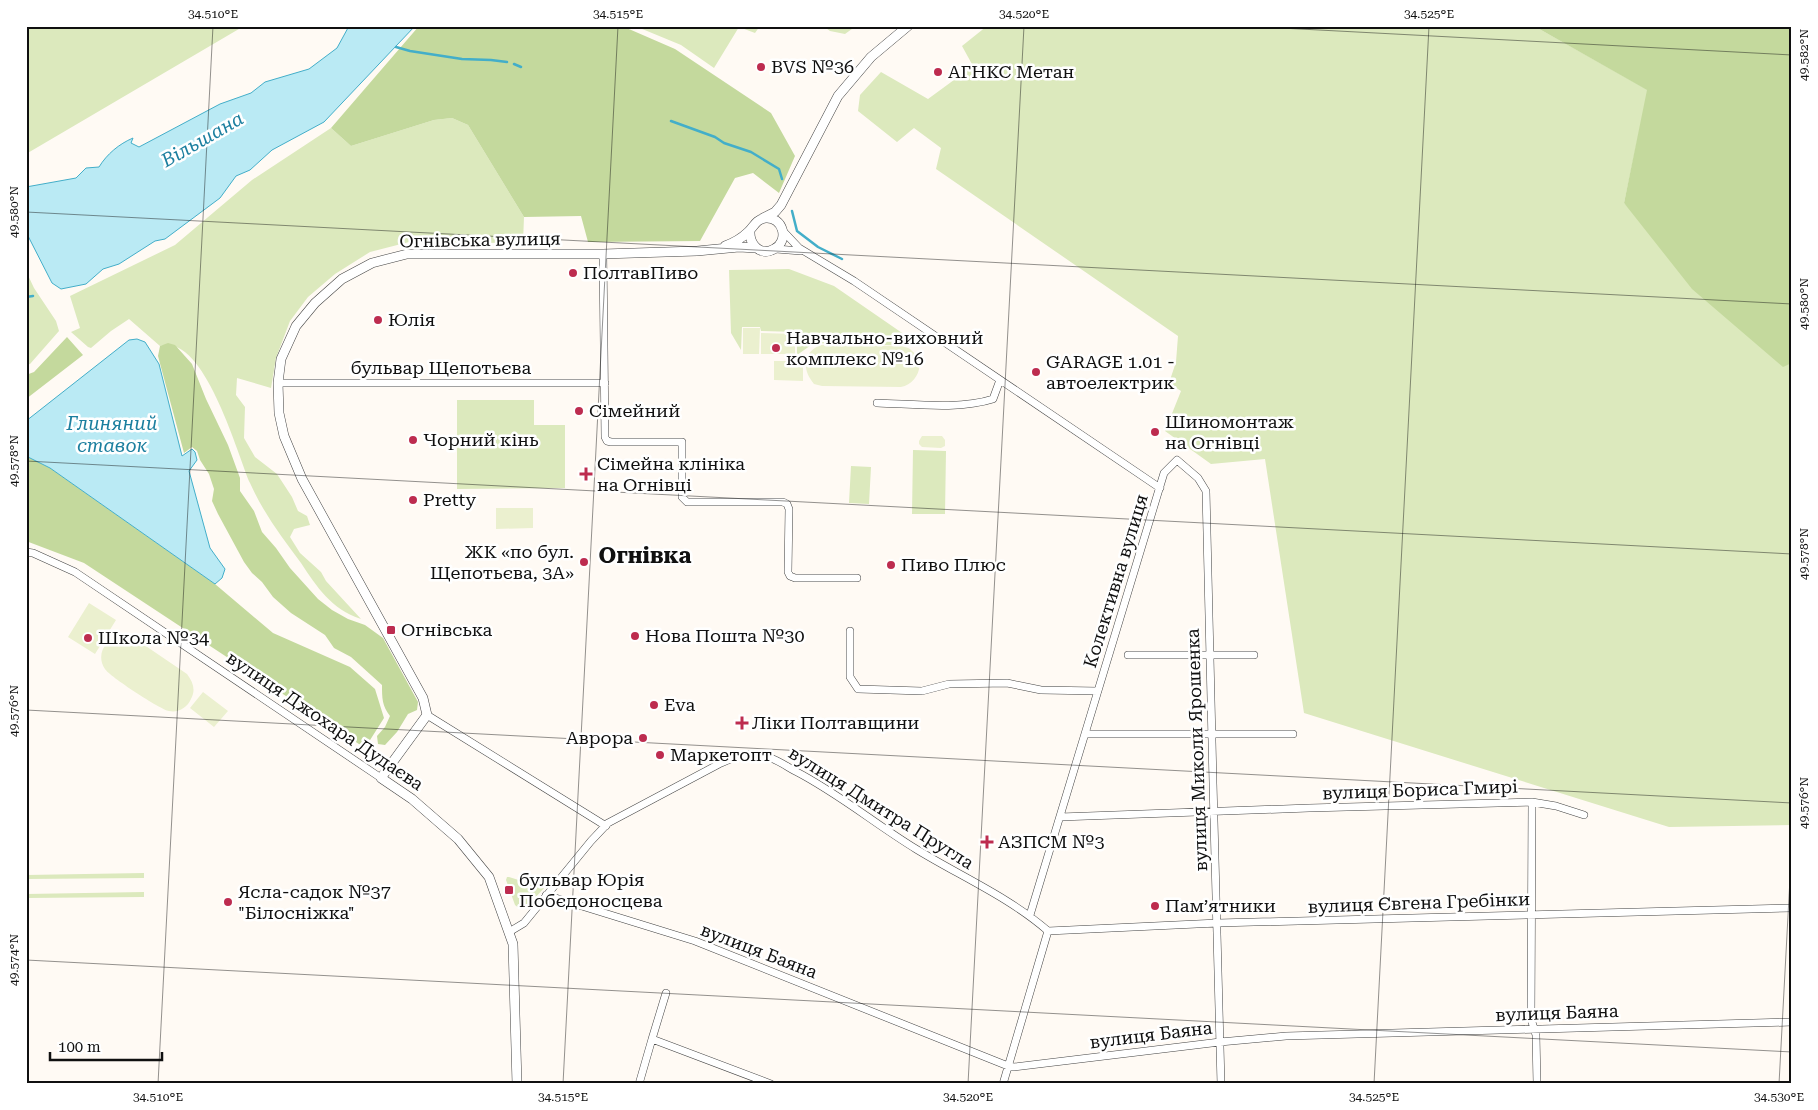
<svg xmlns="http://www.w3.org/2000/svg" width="1818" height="1110" viewBox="0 0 1818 1110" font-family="'Roboto Serif',serif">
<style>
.green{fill:#dce9bd}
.forest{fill:#c4d99d}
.pitch{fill:#ebf0cf}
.water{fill:#baeaf4;stroke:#43aec9}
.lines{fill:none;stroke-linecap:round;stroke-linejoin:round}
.stream{stroke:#43aec9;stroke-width:2.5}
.minor-casing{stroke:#434343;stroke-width:8}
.tertiary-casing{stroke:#434343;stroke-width:10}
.minor{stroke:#fff;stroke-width:7}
.tertiary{stroke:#fff;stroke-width:9}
.ticks{fill:none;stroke:#101010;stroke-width:1;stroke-opacity:0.45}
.poi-dot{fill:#bd2c4f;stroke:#fff;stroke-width:2}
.labels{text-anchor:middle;stroke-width:5;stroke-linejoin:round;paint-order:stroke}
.poi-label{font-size:18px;fill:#101010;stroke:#fff;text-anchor:start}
.street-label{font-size:18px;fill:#101010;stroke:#fff}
.water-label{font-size:19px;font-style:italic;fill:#1c7f9f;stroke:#fff}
.district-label{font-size:22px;font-weight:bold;fill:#101010;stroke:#fff}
.neatline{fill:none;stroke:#101010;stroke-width:2}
.ticks-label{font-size:12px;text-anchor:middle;fill:#101010}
</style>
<rect width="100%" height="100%" fill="#fffaf4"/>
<path class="green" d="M26,26H244L26,154Z
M635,26H760L755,33L739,27L714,68L681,45Z
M823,26H856L845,34L830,31Z
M987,26H1534L1648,90L1624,203L1783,366L1792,363V825L1669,827L1304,713L1265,459L1211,464L1165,431L1181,391L1169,383L1176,362L1178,336L936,169L941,148L914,128L897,142L858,111L860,95L881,72L928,99L973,66L962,46Z
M452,118L468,125L524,217L523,243L409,242L370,252L335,274L308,297L290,321L276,358L271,388L237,378L236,395L245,407L244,438L255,457L277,474L292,497L298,511L307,516L310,525L294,529L290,537L300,553L321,572L326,581L361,619C331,609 317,587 301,563C281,536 264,514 250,483C237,453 204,332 160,346L129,319L111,331L91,348L88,347L71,332L80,328L70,296L175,245L252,180L331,128L351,146L434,120Z
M789,269L834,286L921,346L814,343L797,355V332L761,331L760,327H742L741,350L731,333L729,270Z
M26,271L34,288L56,321L59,331L30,364L26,365Z
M457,400H534V425H565V488L457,489Z
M913,450L946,451L945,514H912Z
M851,466L871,467L869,504L849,503Z
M144,873V878L26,879V875Z
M507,877H509L544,888L526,908L520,909L515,905L506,880Z
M144,892V897L26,898V894Z"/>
<path class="forest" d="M419,26H622L675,49L771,113L795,156L779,193L753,173L735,178L700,241L588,242L581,216L524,217L468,125L452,118L434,120L351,146L331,128Z
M1534,26H1792V363L1783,367L1692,289L1624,203L1647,90Z
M67,337L83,355L26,399V375L34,372Z
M168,343L175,345L192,364L206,399L228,445L240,478V491L254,511L262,532L276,548L290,568L318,599L332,610L348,619L365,625L383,638L418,702L417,710L408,714L397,732L385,745L378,744L377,736L385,727L390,716C382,706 382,698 382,685L351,657L334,648L325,635L291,613L273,597L262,582L252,573L244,562L218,514L212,501L214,489L209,474L200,460L197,451L192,447L184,453L158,356L160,346Z
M26,456L50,468L215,584L273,633L350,667L375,689L384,718L365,748L84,563L26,541Z"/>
<path class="pitch" d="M743,328H760L759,354H743Z
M761,333L795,334V354H761Z
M821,345L901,346C905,347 910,348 912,351C927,363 917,384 901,387L822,386L814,384C802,370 802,352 821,345Z
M774,361H803V381L774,380Z
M922,436H942L945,440V446L941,448L922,447L919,444V441Z
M496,508H533V528L496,529Z
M89,603L116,620L95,654L68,637Z
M122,635L134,638L187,674C193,682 196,690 191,699C187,708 178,713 169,711C161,710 109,676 105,669C95,654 106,638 122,635Z
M203,692L228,711L214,727L190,708Z"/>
<path class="water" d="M349,26H415L324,122L272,150L250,170L236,176L220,198L165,239L155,241L119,264L103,269L86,284L61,289L52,283L26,232V187L76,178L86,168L99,167C107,154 119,144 133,138L131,143L139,147L220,104L251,93L265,82L309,69L337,48Z
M137,339L145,342L159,364L182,456L192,449L195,452L197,460L189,471L210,548L225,569L222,578L215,584L50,468L26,456V421L129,340Z"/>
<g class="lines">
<path class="stream" d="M396,47L410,51L462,59L491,60L507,62
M514,64L521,67
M671,121L715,137L724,143L751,152L779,169L782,179
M792,211L797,231L818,247L842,259
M26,297L33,296"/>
<g class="minor-casing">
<path id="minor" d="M783,231L799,248L854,281L1160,488
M776,249L801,251
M603,254L605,437L607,441L611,442H682V497L687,502H783L787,504L789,509L788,572L790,576L795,578H857
M278,383H605
M877,403C913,404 959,410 993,399L1000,380
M26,552L33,553L75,572L381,778
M850,631V677L858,689L922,691L949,684L1007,683L1041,690L1098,691
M1128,655H1254
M427,715L606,826
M1085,734H1293
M1532,802L1531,1019L1536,1035L1537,1084
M1060,817L1309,808L1532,802L1556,806L1584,815
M546,895L695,941L1008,1066L1014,1067L1220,1042L1286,1036L1792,1022
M1030,915L1164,473L1177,460L1198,478L1206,491C1210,689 1216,886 1221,1084
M1048,931L1218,923L1792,908
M509,932L524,923L591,841L608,823L721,763C737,756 751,751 768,757C778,760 786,766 795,771C838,793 875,824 916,849C960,876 1009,897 1048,931
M652,1039L666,993
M639,1084L652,1039L771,1084
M1003,1084L1048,931"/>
</g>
<g class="tertiary-casing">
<path id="tertiary" d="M763,218L775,212L781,205L838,96L871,57L908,26
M725,246C733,243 741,239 748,232C754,227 755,220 765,218C783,216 790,241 774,249C760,257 749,244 750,230
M517,1084L513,944L489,877L458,839L412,799L381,778L427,715L423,698L302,479L284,436L279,413L278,383L281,359L296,326L315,303L342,279L372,263L407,254H603L697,251L739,247L756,248"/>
</g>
<use href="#minor" class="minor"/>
<use href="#tertiary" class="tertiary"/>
</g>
<path class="ticks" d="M1243,26L1792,55M26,212L1792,304M26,461L1792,554M26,710L1792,803M26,960L1792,1052M158,1084L213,26M563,1084L618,26M968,1084L1024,26M1374,1084L1429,26M1779,1084L1792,841"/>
<g class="poi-dot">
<circle cx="761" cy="67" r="5"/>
<circle cx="938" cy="72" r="5"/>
<circle cx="573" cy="273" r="5"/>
<circle cx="378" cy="320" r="5"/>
<circle cx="776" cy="348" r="5"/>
<circle cx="1036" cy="372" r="5"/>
<circle cx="579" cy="411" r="5"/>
<circle cx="1155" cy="432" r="5"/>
<circle cx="413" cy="440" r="5"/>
<path d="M583.5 466.5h5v5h5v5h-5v5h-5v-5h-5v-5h5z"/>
<circle cx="413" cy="500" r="5"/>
<circle cx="584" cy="562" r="5"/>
<circle cx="891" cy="565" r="5"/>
<rect x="386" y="625" width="10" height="10" rx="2.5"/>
<circle cx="635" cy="636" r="5"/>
<circle cx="88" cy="638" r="5"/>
<circle cx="654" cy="705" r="5"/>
<path d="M739.5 715.5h5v5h5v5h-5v5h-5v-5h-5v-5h5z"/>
<circle cx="643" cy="738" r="5"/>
<circle cx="660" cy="755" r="5"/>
<path d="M984.5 834.5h5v5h5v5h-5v5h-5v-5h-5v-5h5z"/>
<rect x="504" y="885" width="10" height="10" rx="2.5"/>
<circle cx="228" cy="902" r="5"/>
<circle cx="1155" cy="906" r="5"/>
</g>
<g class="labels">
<g class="poi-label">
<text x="771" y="73">BVS №36</text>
<text x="948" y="78">АГНКС Метан</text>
<text x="583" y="279">ПолтавПиво</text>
<text x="388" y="326">Юлія</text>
<text x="786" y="344">Навчально-виховний<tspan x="786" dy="21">комплекс №16</tspan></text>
<text x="1046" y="368">GARAGE 1.01 -<tspan x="1046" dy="21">автоелектрик</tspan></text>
<text x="589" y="417">Сімейний</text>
<text x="1165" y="428">Шиномонтаж<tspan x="1165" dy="21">на Огнівці</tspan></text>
<text x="423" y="446">Чорний кінь</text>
<text x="597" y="470">Сімейна клініка<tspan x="597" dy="21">на Огнівці</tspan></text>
<text x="423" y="506">Pretty</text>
<text x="574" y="558" text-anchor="end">ЖК «по бул.<tspan x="574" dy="21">Щепотьєва, 3А»</tspan></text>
<text x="901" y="571">Пиво Плюс</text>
<text x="401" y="636">Огнівська</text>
<text x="645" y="642">Нова Пошта №30</text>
<text x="98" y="644">Школа №34</text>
<text x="664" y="711">Eva</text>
<text x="752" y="729">Ліки Полтавщини</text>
<text x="633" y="744" text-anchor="end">Аврора</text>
<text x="670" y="761">Маркетопт</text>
<text x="998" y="848">АЗПСМ №3</text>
<text x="519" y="886">бульвар Юрія<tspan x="519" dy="21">Побєдоносцева</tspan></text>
<text x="238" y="898">Ясла-садок №37<tspan x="238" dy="21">"Білосніжка"</tspan></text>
<text x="1165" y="912">Памʼятники</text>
</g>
<g class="street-label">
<text transform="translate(480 240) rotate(-1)" y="6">Огнівська вулиця</text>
<text x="441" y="374">бульвар Щепотьєва</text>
<text transform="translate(1116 581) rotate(-73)" y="6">Колективна вулиця</text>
<text transform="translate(325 721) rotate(34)" y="6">вулиця Джохара Дудаєва</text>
<text transform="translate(1197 750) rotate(-92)" y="6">вулиця Миколи Ярошенка</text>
<text transform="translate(1420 790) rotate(-2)" y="6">вулиця Бориса Гмирі</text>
<text transform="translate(881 808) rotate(32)" y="6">вулиця Дмитра Пругла</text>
<text transform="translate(1419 903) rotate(-2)" y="6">вулиця Євгена Гребінки</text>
<text transform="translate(759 951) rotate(21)" y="6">вулиця Баяна</text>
<text transform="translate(1557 1013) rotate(-2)" y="6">вулиця Баяна</text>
<text transform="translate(1151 1035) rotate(-7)" y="6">вулиця Баяна</text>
</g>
<g class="water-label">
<text transform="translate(202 139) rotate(-30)" y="7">Вільшана</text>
<text x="112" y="430">Глиняний<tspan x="112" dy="22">ставок</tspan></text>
</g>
<g class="district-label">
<text x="645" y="563">Огнівка</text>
</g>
</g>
<rect width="1818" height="1110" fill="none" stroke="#ffffff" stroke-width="55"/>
<path d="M50 1052v8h112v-8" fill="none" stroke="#101010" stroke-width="2.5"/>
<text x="58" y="1052" font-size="15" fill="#101010" stroke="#ffffff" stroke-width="4" paint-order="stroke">100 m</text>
<rect x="28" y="28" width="1762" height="1054" class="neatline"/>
<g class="ticks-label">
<text x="213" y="18">34.510°E</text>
<text x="618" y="18">34.515°E</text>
<text x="1024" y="18">34.520°E</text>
<text x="1429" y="18">34.525°E</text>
<text transform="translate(1804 55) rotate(-90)" y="4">49.582°N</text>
<text transform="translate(14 212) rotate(-90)" y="4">49.580°N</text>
<text transform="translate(1804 304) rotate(-90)" y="4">49.580°N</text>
<text transform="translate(14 461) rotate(-90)" y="4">49.578°N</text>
<text transform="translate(1804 554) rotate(-90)" y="4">49.578°N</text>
<text transform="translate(14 711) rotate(-90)" y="4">49.576°N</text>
<text transform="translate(1804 803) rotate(-90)" y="4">49.576°N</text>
<text transform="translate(14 960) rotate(-90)" y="4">49.574°N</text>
<text x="158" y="1101">34.510°E</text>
<text x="563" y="1101">34.515°E</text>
<text x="968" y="1101">34.520°E</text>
<text x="1374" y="1101">34.525°E</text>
<text x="1779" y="1101">34.530°E</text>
</g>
</svg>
